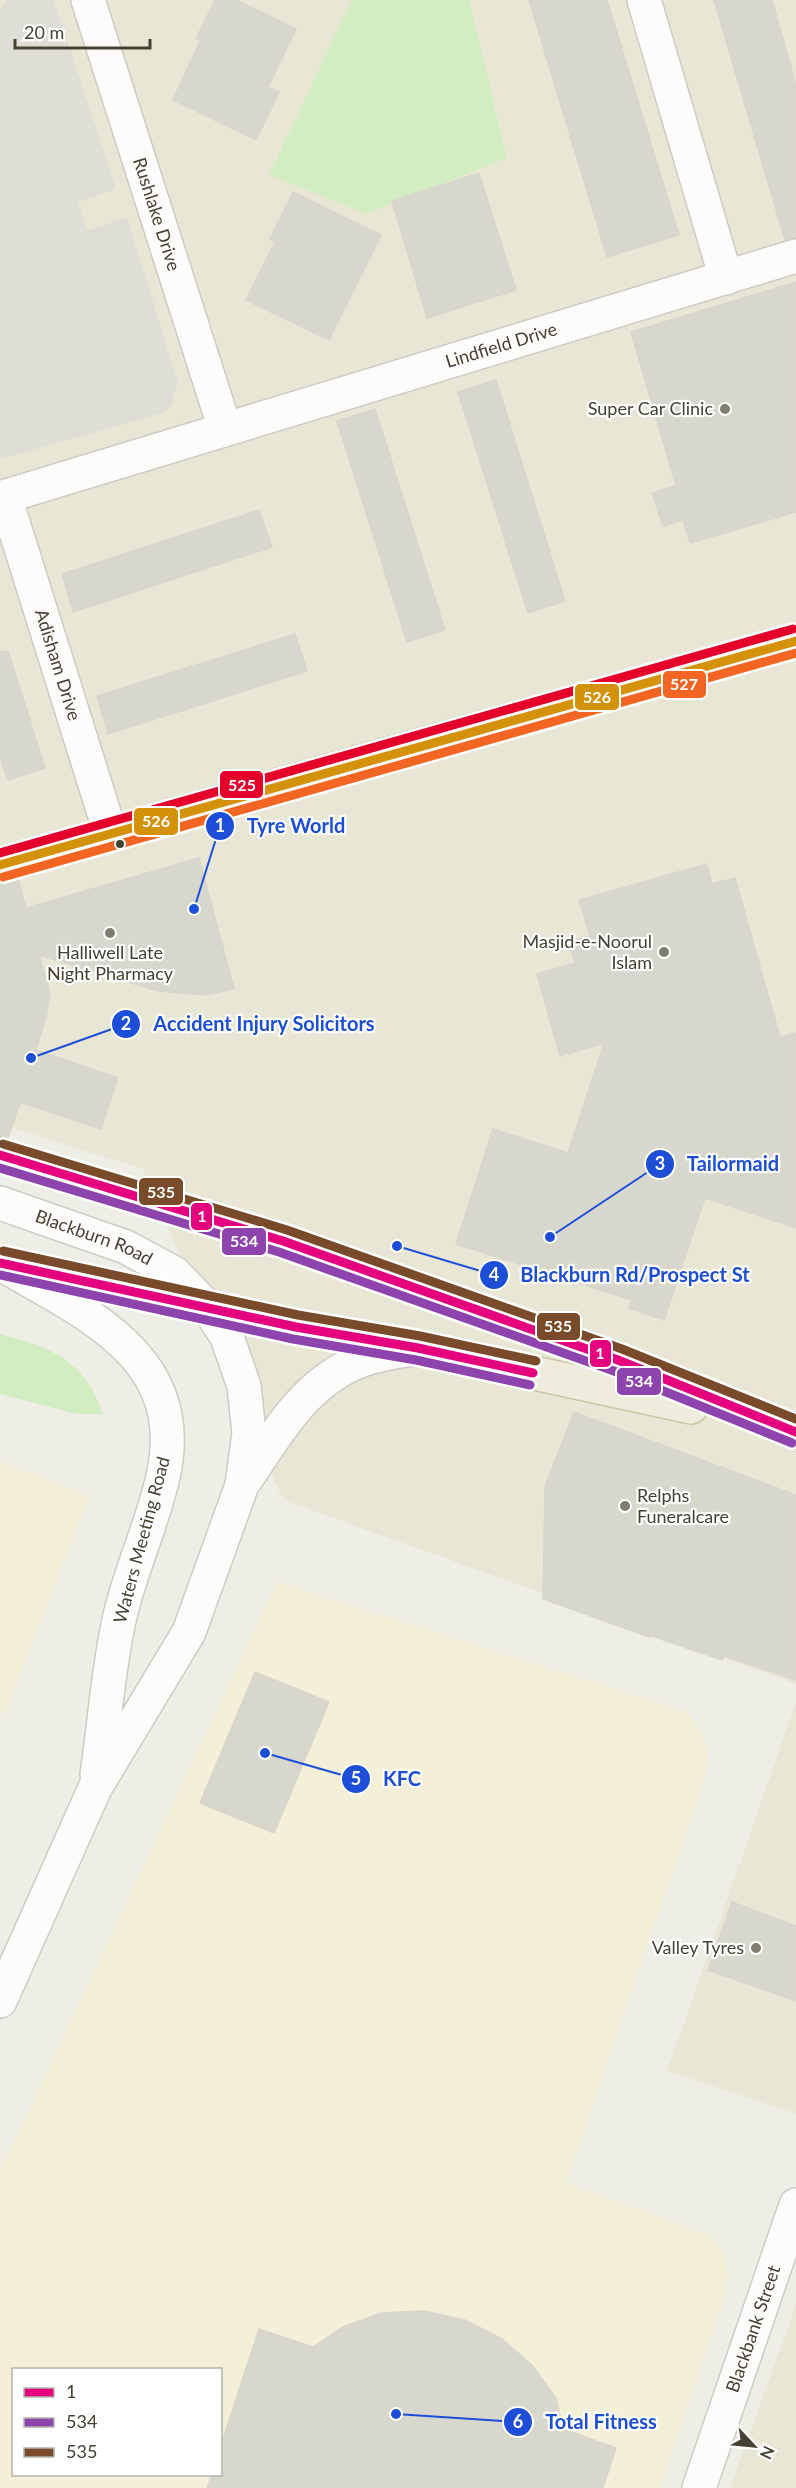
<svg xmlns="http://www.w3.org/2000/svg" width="796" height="2488" viewBox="0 0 796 2488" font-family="Lato,sans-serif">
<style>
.residential{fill:#e8e7d6}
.commercial{fill:#f4efd7;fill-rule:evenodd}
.grass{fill:#d3edc2}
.parking{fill:#deddd6}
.building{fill:#d8d7ce;stroke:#d8d6cc;stroke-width:1.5}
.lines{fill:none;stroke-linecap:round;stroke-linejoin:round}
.minor-casing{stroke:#cdccc4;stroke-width:36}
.tertiary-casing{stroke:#cdccc4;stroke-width:36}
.primary-casing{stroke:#d4d1b1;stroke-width:36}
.trunk-casing{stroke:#cac49e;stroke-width:36}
.minor{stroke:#fdfcfb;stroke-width:33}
.tertiary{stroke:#fdfcfb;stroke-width:33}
.primary{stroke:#f0f0e2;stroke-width:33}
.trunk{stroke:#eeecdc;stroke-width:33}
.bus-1-casing{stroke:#fff;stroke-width:14}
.bus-2-casing{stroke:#fff;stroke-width:14}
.bus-3-casing{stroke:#fff;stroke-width:14}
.bus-4-casing{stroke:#fff;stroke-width:14}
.bus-5-casing{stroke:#fff;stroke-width:14}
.bus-6-casing{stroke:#fff;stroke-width:14}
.bus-1{stroke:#e5007d;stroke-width:9}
.bus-2{stroke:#8e44ad;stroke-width:9}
.bus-3{stroke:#7a4b2a;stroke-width:9}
.bus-4{stroke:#d3920a;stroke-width:9}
.bus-5{stroke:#f26522;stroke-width:9}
.bus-6{stroke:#e4002b;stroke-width:9}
.poi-dot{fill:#807e71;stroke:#fff;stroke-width:2}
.bus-dot{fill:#454232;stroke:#fff;stroke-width:2}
.labels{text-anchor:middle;stroke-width:4.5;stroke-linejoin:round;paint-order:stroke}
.street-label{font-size:18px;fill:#454232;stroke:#fff}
.poi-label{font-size:18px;fill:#454232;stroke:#fff;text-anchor:end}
.leader{fill:none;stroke:#1d4ed8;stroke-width:2}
.callout-dot{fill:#1d4ed8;stroke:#fff;stroke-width:2}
.mark-label{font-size:18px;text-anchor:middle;font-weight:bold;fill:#fff}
.callout-label{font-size:20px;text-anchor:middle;font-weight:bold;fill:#1d4ed8;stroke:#fff;stroke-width:4.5;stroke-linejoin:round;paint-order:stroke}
.line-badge{stroke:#fff;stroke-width:2}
.badge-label{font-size:16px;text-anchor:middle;font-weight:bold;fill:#fff}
</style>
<rect width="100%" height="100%" fill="#efeee6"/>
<path class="residential" d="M0,0H796V1684L283,1500L143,1169L0,1124Z
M796,1702V2114L667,2071Z
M796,2305V2488H730Z"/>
<path class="commercial" d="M0,1461L89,1497L5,1714L0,1712Z
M277,1582L687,1712L702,1733L708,1753L705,1778L566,2183L711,2236L723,2253L728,2274L723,2302L660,2488H0V2172ZM14,2370H220V2474H14Z"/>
<path class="grass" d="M352,0H469L507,158L366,214L269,175Z
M0,1334C51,1347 86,1361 103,1414H77L0,1394Z"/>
<path class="parking" d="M6,0H54L116,189L78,202L87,231L127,217L178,383L171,405L163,413L0,459V12Z"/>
<path class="building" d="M215,0H236L296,29L268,87L279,92L256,140L173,100L200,41L196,39Z
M529,0H607L679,235L607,257Z
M714,0H772L796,85V238L785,240Z
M479,173L516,290L427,318L392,201Z
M293,192L381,235L329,340L246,300L275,242L270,239Z
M796,282V512L690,543L683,520L663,526L652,493L676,486L631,332Z
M496,380L565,601L528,613L458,392Z
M375,409L445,630L407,642L337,421Z
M259,510L272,547L73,612L62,574Z
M295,634L307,671L108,734L97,696Z
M8,651L45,768L8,780L0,757V652Z
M199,858L234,989L205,995L158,991L39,955L50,993L46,1017L36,1050L118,1078L101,1129L20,1102L8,1138L0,1137V883L18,879L26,908Z
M707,864L712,884L735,878L780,1037L796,1033V1228L705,1198L664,1320L629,1308L632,1300L456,1244L493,1129L568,1153L604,1043L560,1056L537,974L575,963L568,942L590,936L579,900Z
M574,1412L796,1495V1680L724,1656L722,1660L649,1635V1637L543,1599L545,1487Z
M255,1672L329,1702L274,1833L200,1803Z
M732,1902L796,1926V2001L708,1970Z
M424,2311L465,2320L502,2339L532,2365L556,2398L563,2429L616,2448L603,2488H207L212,2475H220V2448L259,2329L313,2347L343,2327L381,2313Z"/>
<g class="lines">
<g class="minor-casing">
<g id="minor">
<path id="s1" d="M88,0L225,429"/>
<path d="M644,0L726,278"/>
<path id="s2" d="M5,497L110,832"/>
<path id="s3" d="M0,498L796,256"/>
<path id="s4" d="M699,2488L796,2205"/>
</g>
</g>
<g class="tertiary-casing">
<g id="tertiary">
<path id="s5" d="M0,1203L126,1247L174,1273L208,1308L227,1337L244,1386L249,1433L242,1485L189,1632L95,1788L0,2001"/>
<path d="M6,1267C88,1315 187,1357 164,1472C154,1521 131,1568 120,1616C108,1667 105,1722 97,1774"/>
<path d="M247,1478C277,1433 303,1386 355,1363C374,1354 398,1352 418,1348"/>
</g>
</g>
<g class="primary-casing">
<path id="primary" d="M0,865L370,759L796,641"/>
</g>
<g class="trunk-casing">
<path id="trunk" d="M0,1155L283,1241L618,1360L796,1432
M0,1263L296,1327L418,1348L691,1407"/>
</g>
<use href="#minor" class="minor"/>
<use href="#tertiary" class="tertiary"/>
<use href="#primary" class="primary"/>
<use href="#trunk" class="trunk"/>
<g class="bus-1-casing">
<path id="bus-1" d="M0,1155L283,1241L618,1360L796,1432
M0,1263L296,1327L418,1348L533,1373"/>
</g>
<g class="bus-2-casing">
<path id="bus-2" d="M0,1168L279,1252L614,1371L792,1443
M0,1275L293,1339L416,1360L530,1385"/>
</g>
<g class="bus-3-casing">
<path id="bus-3" d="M3,1144L287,1230L622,1349L796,1419
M3,1251L298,1315L420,1336L536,1361"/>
</g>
<g class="bus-4-casing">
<path id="bus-4" d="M0,865L796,641"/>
</g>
<g class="bus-5-casing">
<path id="bus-5" d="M3,877L796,653"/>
</g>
<g class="bus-6-casing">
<path id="bus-6" d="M0,853L793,629"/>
</g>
<use href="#bus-1" class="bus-1"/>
<use href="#bus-2" class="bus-2"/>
<use href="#bus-3" class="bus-3"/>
<use href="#bus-4" class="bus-4"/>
<use href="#bus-5" class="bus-5"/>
<use href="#bus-6" class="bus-6"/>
</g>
<g class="poi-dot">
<circle cx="725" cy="409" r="6"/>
<circle cx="110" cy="933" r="6"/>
<circle cx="664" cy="952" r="6"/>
<circle cx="625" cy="1506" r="6"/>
<circle cx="756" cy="1948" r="6"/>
</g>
<circle class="bus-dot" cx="120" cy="844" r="5"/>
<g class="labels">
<g class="street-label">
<text dy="6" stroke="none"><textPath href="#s1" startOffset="225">Rushlake Drive</textPath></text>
<text dy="6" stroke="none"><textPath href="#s3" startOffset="524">Lindfield Drive</textPath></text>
<text dy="6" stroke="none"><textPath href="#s2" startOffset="176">Adisham Drive</textPath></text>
<text dy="6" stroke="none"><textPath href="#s5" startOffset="100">Blackburn Road</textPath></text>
<text transform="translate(142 1540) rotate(-75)" y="6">Waters Meeting Road</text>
<text dy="6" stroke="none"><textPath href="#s4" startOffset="168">Blackbank Street</textPath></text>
</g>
<g class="poi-label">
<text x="713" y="415">Super Car Clinic</text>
<text x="652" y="948">Masjid-e-Noorul<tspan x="652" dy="21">Islam</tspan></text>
<text x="110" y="959" text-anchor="middle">Halliwell Late<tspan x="110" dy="21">Night Pharmacy</tspan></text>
<text x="637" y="1502" text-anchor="start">Relphs<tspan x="637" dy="21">Funeralcare</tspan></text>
<text x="744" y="1954">Valley Tyres</text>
</g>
</g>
<path class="leader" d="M194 909L220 826M31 1058L126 1024M550 1237L660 1164M397 1246L494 1275M265 1753L356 1779M396 2414L518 2422"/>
<g class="callout-dot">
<circle cx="194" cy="909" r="6"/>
<circle cx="31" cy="1058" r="6"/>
<circle cx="550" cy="1237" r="6"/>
<circle cx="397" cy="1246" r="6"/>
<circle cx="265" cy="1753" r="6"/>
<circle cx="396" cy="2414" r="6"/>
<circle cx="220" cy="826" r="15"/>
<circle cx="126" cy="1024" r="15"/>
<circle cx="660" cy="1164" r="15"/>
<circle cx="494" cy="1275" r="15"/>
<circle cx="356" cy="1779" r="15"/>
<circle cx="518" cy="2422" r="15"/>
</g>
<g class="mark-label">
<text x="220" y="832">1</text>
<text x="126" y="1030">2</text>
<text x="660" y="1170">3</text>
<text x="494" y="1281">4</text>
<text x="356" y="1785">5</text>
<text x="518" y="2428">6</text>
</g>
<g class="callout-label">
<text x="296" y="833">Tyre World</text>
<text x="264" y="1031">Accident Injury Solicitors</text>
<text x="733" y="1171">Tailormaid</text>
<text x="635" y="1282">Blackburn Rd/Prospect St</text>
<text x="402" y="1786">KFC</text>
<text x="601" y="2429">Total Fitness</text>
</g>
<g class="line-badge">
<rect x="662" y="670" width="45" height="29" rx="6" fill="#f26522"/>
<rect x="574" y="683" width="46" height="28" rx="6" fill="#d3920a"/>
<rect x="219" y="770" width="45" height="29" rx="6" fill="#e4002b"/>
<rect x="133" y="807" width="46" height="29" rx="6" fill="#d3920a"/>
<rect x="138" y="1177" width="46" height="29" rx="6" fill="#7a4b2a"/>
<rect x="190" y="1202" width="23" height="29" rx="6" fill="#e5007d"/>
<rect x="221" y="1227" width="46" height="29" rx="6" fill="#8e44ad"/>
<rect x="536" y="1312" width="45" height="29" rx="6" fill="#7a4b2a"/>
<rect x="589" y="1339" width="23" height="29" rx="6" fill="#e5007d"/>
<rect x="616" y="1367" width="46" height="29" rx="6" fill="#8e44ad"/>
</g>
<g class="badge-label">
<text x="684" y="690">527</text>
<text x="597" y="703">526</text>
<text x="242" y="791">525</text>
<text x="156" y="827">526</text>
<text x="161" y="1198">535</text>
<text x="202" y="1222">1</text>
<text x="244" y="1247">534</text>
<text x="558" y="1332">535</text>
<text x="600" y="1359">1</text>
<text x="639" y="1387">534</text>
</g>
<rect x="12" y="2368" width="210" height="108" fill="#ffffff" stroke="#b5b3ad" stroke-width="1.5"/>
<rect x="24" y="2388" width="30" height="9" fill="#e5007d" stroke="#b5b3ad" stroke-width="1.5"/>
<text x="66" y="2398" font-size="18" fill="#454232">1</text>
<rect x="24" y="2418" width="30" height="9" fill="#8e44ad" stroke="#b5b3ad" stroke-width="1.5"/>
<text x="66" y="2428" font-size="18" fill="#454232">534</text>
<rect x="24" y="2448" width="30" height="9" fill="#7a4b2a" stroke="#b5b3ad" stroke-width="1.5"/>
<text x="66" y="2458" font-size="18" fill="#454232">535</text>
<g transform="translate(754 2446) rotate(116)" stroke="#ffffff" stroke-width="4.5" paint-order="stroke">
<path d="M0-4.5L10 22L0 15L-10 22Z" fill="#454232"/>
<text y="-9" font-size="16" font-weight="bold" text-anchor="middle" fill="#454232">N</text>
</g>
<path d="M15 39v9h135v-9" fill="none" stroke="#454232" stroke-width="3"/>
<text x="24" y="39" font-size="18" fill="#454232" stroke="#ffffff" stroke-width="4.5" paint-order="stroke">20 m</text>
</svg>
